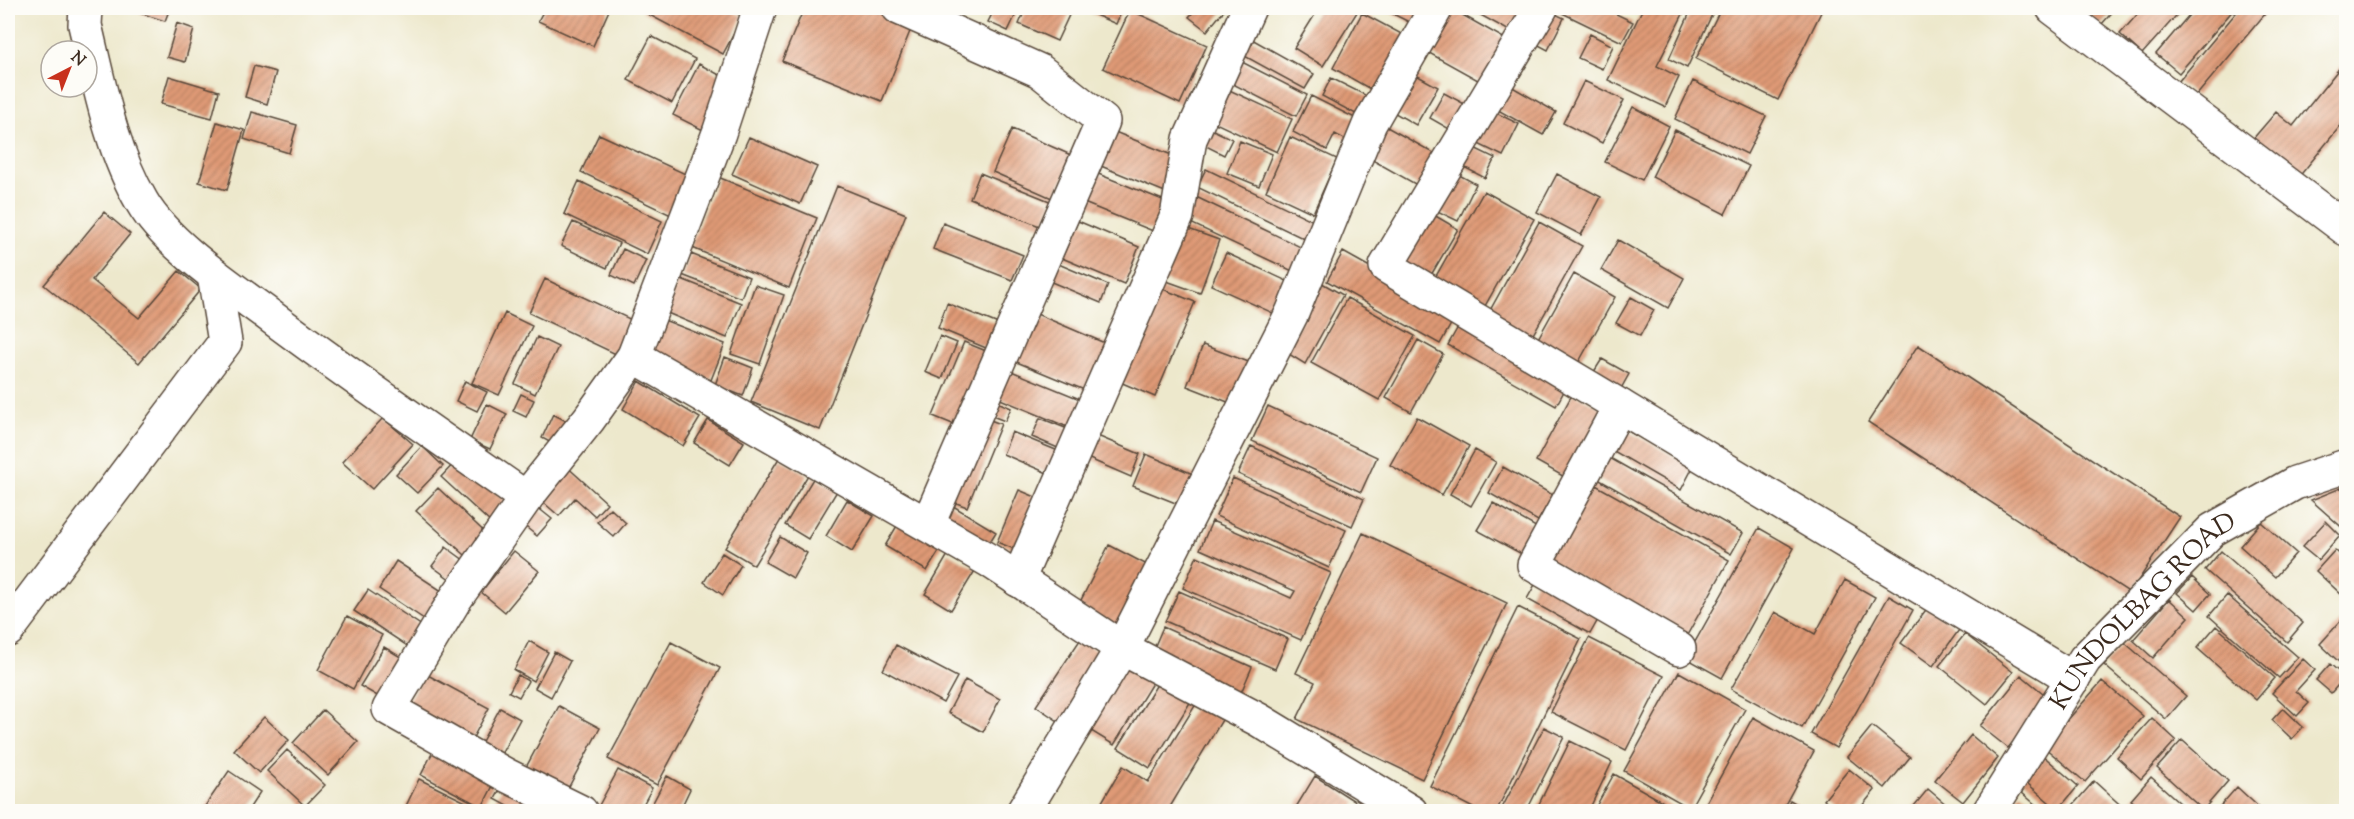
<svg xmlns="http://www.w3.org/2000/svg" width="2354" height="819" viewBox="0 0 2354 819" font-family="'Sorts Mill Goudy',serif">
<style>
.building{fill:url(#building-hatch)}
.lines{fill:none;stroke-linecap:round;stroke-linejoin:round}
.minor-casing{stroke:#564638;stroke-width:36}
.minor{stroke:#fff;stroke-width:33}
.labels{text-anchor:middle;stroke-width:4.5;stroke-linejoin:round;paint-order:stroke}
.street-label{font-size:26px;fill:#3b2a1e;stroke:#fdfcf7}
</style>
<defs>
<pattern id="building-hatch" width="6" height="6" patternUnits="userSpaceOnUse" patternTransform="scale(1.5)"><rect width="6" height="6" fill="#df9a76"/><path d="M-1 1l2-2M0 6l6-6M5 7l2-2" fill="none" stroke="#b67e60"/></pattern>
</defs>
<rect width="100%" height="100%" fill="#fdfcf7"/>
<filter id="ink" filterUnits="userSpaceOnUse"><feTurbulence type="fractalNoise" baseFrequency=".0167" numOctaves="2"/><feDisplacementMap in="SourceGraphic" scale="12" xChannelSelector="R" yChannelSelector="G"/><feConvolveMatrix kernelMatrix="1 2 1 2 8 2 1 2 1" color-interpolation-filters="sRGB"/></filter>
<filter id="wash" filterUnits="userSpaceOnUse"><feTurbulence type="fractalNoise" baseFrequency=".008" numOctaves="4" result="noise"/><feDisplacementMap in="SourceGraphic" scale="24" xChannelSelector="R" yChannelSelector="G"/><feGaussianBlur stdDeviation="1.35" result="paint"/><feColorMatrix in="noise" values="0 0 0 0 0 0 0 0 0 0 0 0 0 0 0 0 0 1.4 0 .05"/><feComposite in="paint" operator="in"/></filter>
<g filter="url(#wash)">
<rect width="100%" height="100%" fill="#ede8cc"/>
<g id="blocks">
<path class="building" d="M142,8H170L165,21L140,13Z
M545,8H610L593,46L538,21Z
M644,8H726L743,16L723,54L642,11Z
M804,8H873L913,24L882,101L782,61Z
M995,8H1019L1008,31L988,22Z
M1026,8H1059L1070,13L1057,41L1019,24Z
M1079,8H1123L1116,24Z
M1197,8H1226L1207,31L1189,17Z
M1319,8L1359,9L1323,66L1294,48Z
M1381,8H1421L1413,24Z
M1450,8L1509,41L1485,84L1422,49Z
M1468,8H1527L1513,33Z
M1552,8H1604L1633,22L1622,42Z
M1643,8H1686L1657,66L1679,77L1665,107L1608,80Z
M1692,8H1715L1687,68L1669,59Z
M1721,8H1823L1778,100L1696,59Z
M2080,8H2116L2101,25Z
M2143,8H2183L2142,54L2120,34Z
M2195,8H2235L2179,73L2156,54Z
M2240,8H2270L2196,96L2178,82Z
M1545,9L1564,18L1548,50L1529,40Z
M1130,10L1207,45L1180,104L1103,68Z
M1362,13L1409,38L1379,94L1333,68Z
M177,23L194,29L185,62L167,57Z
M1590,34L1613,46L1602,69L1578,58Z
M651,36L695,59L672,103L628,80Z
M1250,38L1314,74L1305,89L1241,54Z
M2346,60V119L2298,178L2252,140L2276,112L2293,126Z
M1240,61L1307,95L1296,116L1229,82Z
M699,64L729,80L703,130L673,115Z
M254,66L276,72L267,104L245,97Z
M1409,71L1438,87L1416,125L1388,109Z
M169,76L219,91L212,118L161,104Z
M1331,78L1377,101L1367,120L1322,96Z
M1502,81L1556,112L1543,135L1489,105Z
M1584,81L1624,100L1602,143L1563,123Z
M1693,81L1766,116L1747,154L1675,119Z
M1225,88L1292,119L1277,152L1209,120Z
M1444,93L1472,108L1458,134L1430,118Z
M1311,96L1361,121L1350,142L1335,134L1327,150L1293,132Z
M1633,107L1669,126L1642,180L1605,162Z
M1488,109L1519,124L1503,156L1472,141Z
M252,112L297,125L289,153L244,139Z
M217,122L244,130L227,190L199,182Z
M1378,122L1441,157L1424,189L1360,153Z
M1209,128L1232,139L1224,155L1202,144Z
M1012,129L1073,156L1054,199L993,172Z
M1110,130L1179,158L1165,192L1096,164Z
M1675,130L1749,166L1725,214L1652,177Z
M599,134L692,177L673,216L581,172Z
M749,137L817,167L800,204L732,174Z
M1290,137L1337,159L1313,213L1266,191Z
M1240,141L1272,154L1259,186L1227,173Z
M1468,145L1495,158L1485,178L1458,164Z
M1206,169L1322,225L1313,243L1197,187Z
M1450,170L1476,184L1458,221L1431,208Z
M1091,171L1170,203L1158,233L1079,201Z
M980,173L1052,202L1042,227L970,198Z
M1557,174L1601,197L1581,235L1537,212Z
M718,177L817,218L789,288L690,247Z
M579,181L662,221L647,254L564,214Z
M837,186L906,214L820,430L751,402Z
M1484,191L1534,219L1481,313L1431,285Z
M1194,196L1311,252L1301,275L1184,220Z
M1427,211L1458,229L1427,282L1397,264Z
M104,212L130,234L92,280L139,318L179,271L201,289L139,363L44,285Z
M1078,221L1139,247L1124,284L1062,258Z
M573,222L619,243L607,268L561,246Z
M1539,222L1582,246L1531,338L1488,314Z
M943,223L1023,255L1012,280L933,249Z
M1180,226L1219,240L1200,293L1161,279Z
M1618,240L1684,278L1668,308L1601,270Z
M623,249L646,260L634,286L611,275Z
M1343,252L1456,315L1440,344L1327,281Z
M1226,253L1298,286L1284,318L1211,285Z
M691,254L749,277L741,298L682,275Z
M1049,260L1108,285L1101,303L1042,278Z
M1574,274L1615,297L1576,367L1535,344Z
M679,278L741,303L727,338L665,312Z
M545,279L634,321L618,355L529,313Z
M1322,283L1343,295L1305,364L1284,351Z
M755,285L784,295L760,364L731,354Z
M1153,285L1195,302L1155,397L1113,379Z
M1631,297L1654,310L1640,336L1616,323Z
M1347,298L1415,336L1379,400L1311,363Z
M947,303L1008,328L998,353L938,328Z
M1032,312L1114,347L1094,394L1012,360Z
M505,313L532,326L499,395L472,383Z
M664,320L725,344L711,380L650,355Z
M1462,320L1570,380L1556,406L1448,345Z
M940,336L957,343L942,379L925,372Z
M537,337L558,347L535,394L515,384Z
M1418,340L1443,354L1411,412L1386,398Z
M964,342L991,353L960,427L933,416Z
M1203,345L1254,364L1238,406L1187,386Z
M1918,345L2180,517L2130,593L1868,422Z
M725,357L753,368L743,396L715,385Z
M1602,359L1629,374L1618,394L1590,378Z
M1004,368L1087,402L1075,430L993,396Z
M465,381L487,392L477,411L456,401Z
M639,381L700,418L683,446L623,409Z
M1573,393L1606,411L1568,479L1536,461Z
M521,394L534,400L526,417L513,411Z
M993,400L1011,408L1005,421L987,414Z
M487,404L507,414L490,449L470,440Z
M1268,406L1377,457L1361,492L1252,441Z
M553,414L568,422L557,446L542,438Z
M979,416L1001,424L967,507L946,499Z
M1417,417L1469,446L1442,495L1390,465Z
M383,418L413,444L372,489L342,462Z
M1040,418L1073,431L1065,451L1032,437Z
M708,420L744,442L730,465L694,443Z
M1617,425L1693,467L1681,490L1605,446Z
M1012,432L1068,455L1059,478L1003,454Z
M1088,432L1140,454L1131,477L1078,454Z
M422,446L443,466L417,493L396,474Z
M1251,446L1364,499L1352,526L1238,474Z
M1475,450L1496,462L1471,506L1450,494Z
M1146,454L1200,477L1188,508L1133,486Z
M1608,457L1743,533L1731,554L1596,478Z
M459,458L509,504L491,523L441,477Z
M779,458L808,475L754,565L725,548Z
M564,464L607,503L595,516L575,498L559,516L535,495Z
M1503,467L1553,495L1538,521L1489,493Z
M814,477L837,491L808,539L785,525Z
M1233,478L1346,530L1329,568L1216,516Z
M1585,479L1729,560L1686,637L1542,556Z
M2346,486V531L2311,500Z
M438,488L494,541L474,563L416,511Z
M1019,490L1045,501L1024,553L997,542Z
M847,500L874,516L852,552L826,536Z
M945,501L996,532L983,553L932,523Z
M532,503L552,519L537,536L517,520Z
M1493,503L1543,531L1529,558L1477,530Z
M610,508L626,523L614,537L597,522Z
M901,519L943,545L927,571L885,546Z
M1212,521L1331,573L1301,640L1183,588L1197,556L1291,598L1295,591L1200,549Z
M2326,521L2340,535L2318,560L2302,547Z
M2261,522L2296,553L2275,577L2240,546Z
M1759,528L1794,548L1722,678L1686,658Z
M1363,533L1507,603L1422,779L1297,719L1315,682L1296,673Z
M780,537L807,553L793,578L765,562Z
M1109,545L1155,569L1123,630L1078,606Z
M446,547L472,566L458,585L432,566Z
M2335,550L2346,560V589L2342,595L2316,571Z
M514,551L539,571L505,612L481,592Z
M2221,551L2303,623L2287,642L2205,570Z
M722,553L741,565L723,595L704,582Z
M949,553L976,569L951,610L925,594Z
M396,561L454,599L436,627L379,589Z
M2192,577L2210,594L2196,610L2177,593Z
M1845,580L1875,597L1802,728L1731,689L1775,612L1815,634Z
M1537,581L1600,616L1590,634L1527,599Z
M368,590L428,630L415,651L354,611Z
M1179,591L1288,639L1275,669L1165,621Z
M2227,595L2298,657L2279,678L2209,616Z
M1889,596L1913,610L1836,748L1811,734Z
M2169,599L2189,617L2153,658L2133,640Z
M1518,607L1581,639L1496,812H1481L1430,786Z
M1928,607L1959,630L1933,666L1901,643Z
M2346,615V654L2339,662L2320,644Z
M347,616L382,635L353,689L318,670Z
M2216,626L2275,678L2256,700L2197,648Z
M1163,627L1252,667L1240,695L1151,655Z
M1965,634L2013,672L1987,704L1939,666Z
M1589,638L1664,676L1626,750L1551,712Z
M1080,640L1108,659L1064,725L1036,706Z
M529,641L548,652L533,681L514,670Z
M671,642L720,668L657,785L608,759Z
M2124,642L2186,696L2166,719L2104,665Z
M896,645L957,677L943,703L883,670Z
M384,647L409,662L386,701L360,686Z
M554,652L570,661L551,697L535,688Z
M2303,659L2315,670L2296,691L2309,703L2297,716L2272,693Z
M1123,661L1154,680L1114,745L1083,726Z
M2330,664L2345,677L2331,693L2316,680Z
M1679,672L1745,709L1690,808L1624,771Z
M424,673L489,708L469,745L403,710Z
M518,675L528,681L519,697L509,692Z
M2021,675L2049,698L2008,748L1980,726Z
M965,680L1000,699L983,732L948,713Z
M1159,681L1191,701L1150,768L1118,748Z
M2102,681L2143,716L2085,782L2044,747Z
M1196,704L1222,720L1167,812H1096L1123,766L1148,782Z
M559,706L600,728L565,794L524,771Z
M500,708L520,719L498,760L478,749Z
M2283,708L2303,727L2292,739L2272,720Z
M323,710L358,742L328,775L293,743Z
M264,717L289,740L259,773L234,750Z
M1753,717L1814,751L1781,812H1701Z
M2152,718L2176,740L2141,779L2117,757Z
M1872,726L1910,757L1885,788L1847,757Z
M1544,727L1564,737L1526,812H1500Z
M1971,735L1998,758L1963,802L1935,780Z
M2182,740L2228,781L2203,810L2157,768Z
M1570,741L1612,762L1588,812H1535Z
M437,744L498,776L482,807L421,775Z
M287,750L325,785L305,806L267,771Z
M2040,753L2078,786L2058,810L2020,777Z
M1849,769L1875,790L1857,812H1838L1824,800Z
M618,770L652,788L639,812L597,809Z
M229,771L260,792L247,812H201Z
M1614,774L1681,812H1593Z
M667,776L690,789L679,812H648Z
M1315,776L1356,802L1350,812H1293Z
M2151,777L2190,812H2145L2131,800Z
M419,779L486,812H418L406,806Z
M505,781L564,812H519L495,799Z
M2094,781L2128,812H2067Z
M2237,787L2264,812H2215Z
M1928,789L1955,812H1909Z
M2021,792L2044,812H2004Z
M1790,800L1807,810L1806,812H1784Z"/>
</g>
</g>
<g filter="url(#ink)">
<use href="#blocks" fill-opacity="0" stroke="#564638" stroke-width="1.5"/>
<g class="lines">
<g class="minor-casing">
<g id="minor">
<path d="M86,8L85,25C99,83 111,150 142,202C166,244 231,287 270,316C354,379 440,438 526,498"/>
<path d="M899,8L1040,71L1103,121L928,524"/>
<path d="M1541,8L1386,266L1620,406L1534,565L1679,649"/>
<path d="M2053,8L2346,229"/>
<path d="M634,356L990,561L1122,648L1259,720L1411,812"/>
<path d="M1620,406L2073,679"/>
<path d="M1018,580L1177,216L1190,139L1249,8"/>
<path d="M8,630L225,342L214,275"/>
<path d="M581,812L506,775L389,709L456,598L526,498L589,419L634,356L719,133L760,8"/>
<path d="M1023,812L1122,648L1292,313L1370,123L1436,8"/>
<path id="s1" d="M1989,812L2085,659L2212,530L2295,483L2346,466"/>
</g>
</g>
<use href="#minor" class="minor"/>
</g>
</g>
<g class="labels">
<g class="street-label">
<text dy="9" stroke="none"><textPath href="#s1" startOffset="255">KUNDOLBAG ROAD</textPath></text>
</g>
</g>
<rect width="2354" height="819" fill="none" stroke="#fdfcf7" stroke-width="30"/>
<g transform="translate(69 69) rotate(42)"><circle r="28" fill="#fdfcf7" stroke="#afa8a0" stroke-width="1.5"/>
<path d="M0-4.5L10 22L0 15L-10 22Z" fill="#c8321e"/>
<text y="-9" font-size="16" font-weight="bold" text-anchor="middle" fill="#3b2a1e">N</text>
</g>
</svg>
